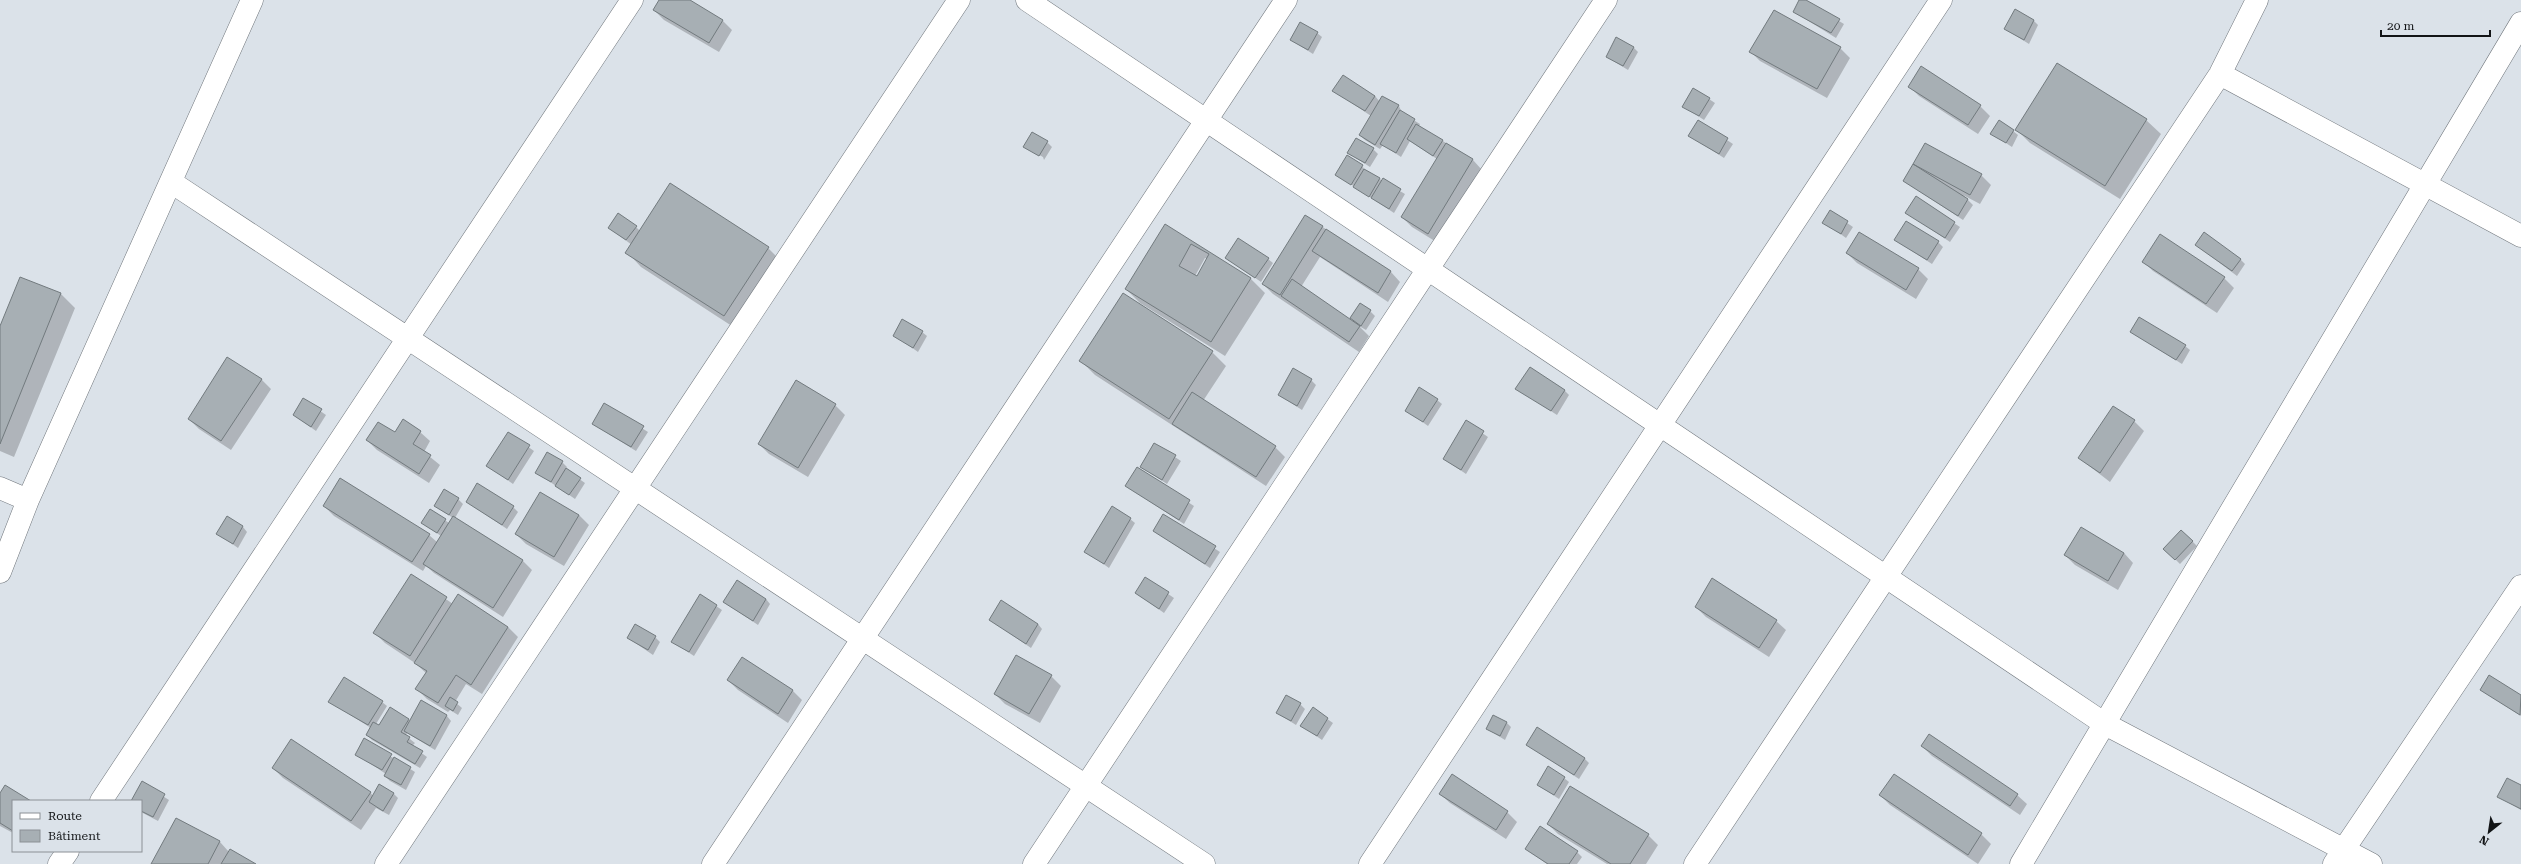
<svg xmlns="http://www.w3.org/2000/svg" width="2521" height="864" viewBox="0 0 2521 864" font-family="'Roboto Serif',serif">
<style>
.shadow{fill:#0003;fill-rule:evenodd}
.building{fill:#a7afb4;stroke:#727a7e;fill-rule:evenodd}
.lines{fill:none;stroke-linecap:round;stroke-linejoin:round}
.minor-casing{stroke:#71777d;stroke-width:23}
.minor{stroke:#fff;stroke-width:22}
</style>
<rect width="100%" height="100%" fill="#dbe2e9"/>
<path class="shadow" d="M660,0H688L722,20L732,30L719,52L664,20L654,10Z
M1800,0H1804L1844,24L1836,38L1794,12Z
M2034,21L2038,25L2029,44L2005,29Z
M1317,33L1322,37L1313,54L1291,40Z
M1634,48L1638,52L1628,70L1607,57Z
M1840,48L1850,58L1827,98L1760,61L1751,52Z
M2057,64L2146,120L2161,134L2120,199L2030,143L2016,129Z
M1909,86L1980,106L1990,116L1978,134L1919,96Z
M1694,89L1715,103L1704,120L1683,106Z
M1334,91L1375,96L1380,102L1383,97L1399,106L1402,113L1420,124L1419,126L1473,160L1482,170L1438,243L1412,227L1402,217L1437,159L1410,141L1401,157L1383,145L1380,149L1365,140L1360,135L1371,116Z
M1698,121L1733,144L1724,158L1690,136Z
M2013,131L2018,135L2012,147L1992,134Z
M1047,142L1052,147L1044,160L1043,157L1024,147Z
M1373,149L1378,154L1370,167L1348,153Z
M1915,164L1981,175L1991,185L1980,204L1963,195L1973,205L1963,220L1904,181Z
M1362,166L1366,171L1405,194L1394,213L1337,175Z
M1916,198L1960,227L1950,242L1907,213Z
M1831,212L1853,227L1846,238L1824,222Z
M1306,216L1391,272L1400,282L1388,302L1320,257L1301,287L1354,323L1351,318L1370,311L1375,316L1366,330L1359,326L1369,336L1359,352L1273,294L1263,284Z
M1165,226L1251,279L1265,293L1225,356L1140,303L1126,289ZM1205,258L1208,259L1197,277L1195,276Z
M636,227L640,231L768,248L782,262L738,330L641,267L627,252L632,245L609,228Z
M1895,240L1938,242L1943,247L1932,264Z
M2196,245L2240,259L2245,264L2237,276Z
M1847,253L1918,269L1928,279L1916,299L1857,263Z
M1227,258L1268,259L1273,263L1261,282Z
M2143,261L2224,278L2234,288L2217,313L2153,271Z
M61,294L75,308L14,457L0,451V329Z
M922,332L927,336L918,352L894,335Z
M2131,332L2185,346L2190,350L2182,364Z
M1212,352L1226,366L1203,401L1275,447L1285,457L1266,486L1095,375L1081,361Z
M261,379L271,389L231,450L199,429L189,419Z
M1311,380L1316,385L1302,410L1279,395Z
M1517,389L1565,391L1569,395L1557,415Z
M303,399L326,415L316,431L294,415Z
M1437,400L1442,404L1428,426L1406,410Z
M605,405L648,432L636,451L593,424Z
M835,405L845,415L808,477L769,454L759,444Z
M2134,421L2144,431L2110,482L2079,458Z
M1466,422L1488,437L1466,474L1444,459Z
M420,432L430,441L424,452L440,465L429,483L377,450L367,440L395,434Z
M509,433L534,451L513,484L488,466Z
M1155,444L1181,461L1167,484L1141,467Z
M562,462L567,467L565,469L585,483L575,499L537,473Z
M1137,469L1194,506L1184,524L1126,486Z
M458,499L463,504L455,518L522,560L532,570L503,617L434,573L426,566L423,571L334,516L324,506L429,535L437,542L441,536L422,523L430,510L449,523L453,518L435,506Z
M467,502L513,507L518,512L507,529Z
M579,515L589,525L564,566L526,544L516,534Z
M1164,515L1220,552L1210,568L1154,531Z
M1130,519L1135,523L1109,568L1085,551Z
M243,527L247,532L238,548L218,534Z
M2192,541L2197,546L2180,564L2165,549Z
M2124,553L2133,563L2118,590L2075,565L2065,555Z
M411,575L453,604L458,595L508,627L518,637L482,694L466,684L455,702L462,708L458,715L450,710L448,712L427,699L417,689L427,674L415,663L385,643L375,633Z
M1145,578L1174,598L1164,613L1136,593Z
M700,595L722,610L694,656L673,642Z
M766,599L770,604L758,625L724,602Z
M1696,607L1776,621L1786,630L1769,657L1706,617Z
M990,620L1038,624L1042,629L1031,648Z
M655,637L660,642L653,655L628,638Z
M742,658L793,691L802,700L788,723L738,690L728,680Z
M1051,676L1061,686L1040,723L1005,704L995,694Z
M2490,677L2521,696V716L2481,690Z
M330,702H382L387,706L376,724L380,727L408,719L410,722L447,716L451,721L435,750L407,733L406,736L415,743L412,746L427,757L420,768L372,740L367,735L371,728Z
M1300,704L1305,709L1296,725L1277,713Z
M1313,709L1333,723L1322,740L1302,726Z
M1506,722L1511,727L1505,740L1487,729Z
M365,740L415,772L406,790L390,781L385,776L386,774L356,754Z
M1528,745L1584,758L1589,763L1579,779Z
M1922,746L2017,795L2027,804L2020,815L1932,756Z
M273,768L370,792L373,796L393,793L398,798L389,815L376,808L361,830L283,778Z
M1894,775L1981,834L1991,844L1978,864L1890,805L1880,795Z
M1564,778L1569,782L1559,799L1538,785Z
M142,783L169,800L158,821L141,812V801H132Z
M2521,786V810L2499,797Z
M1440,794L1507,812L1517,822L1506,839L1450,803Z
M0,795L29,801H13V833L0,826Z
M176,819L220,842L229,852L254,864H152Z
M1548,824L1648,835L1658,845L1646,864H1607L1558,834Z
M1526,849L1577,852L1582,857L1577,864H1547Z"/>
<path class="building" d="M659,0H690L723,20L709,43L653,10Z
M1799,0H1806L1840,19L1831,33L1793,12Z
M2015,9L2034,20L2024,40L2004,29Z
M1774,10L1841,47L1817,89L1749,52Z
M1300,22L1318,32L1308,50L1290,40Z
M1616,37L1634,47L1623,66L1606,57Z
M2057,63L2147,119L2105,186L2015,130Z
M1921,66L1981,105L1968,125L1908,87Z
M1343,75L1375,96L1365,111L1332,91Z
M1693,88L1710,98L1699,116L1682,107Z
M1382,96L1399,105L1375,145L1359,135Z
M1400,110L1415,119L1396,153L1380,144Z
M1698,120L1728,138L1719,154L1688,136Z
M1999,120L2014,130L2006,143L1990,134Z
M1416,124L1443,140L1433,156L1407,139Z
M1032,132L1048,141L1039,156L1023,147Z
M1356,138L1374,148L1365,163L1347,153Z
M1446,143L1473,159L1428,234L1401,217Z
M1925,143L1982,174L1970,195L1913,164Z
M1347,155L1363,165L1351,185L1335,175Z
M1913,164L1968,199L1958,216L1903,181Z
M1364,169L1380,178L1369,197L1353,187Z
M1383,178L1401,189L1389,209L1371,198Z
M670,183L769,247L724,316L625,253Z
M1916,196L1955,222L1945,238L1905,213Z
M1830,210L1848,221L1841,234L1822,223Z
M618,213L637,226L626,240L608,228Z
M1305,215L1323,226L1280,295L1262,284Z
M1906,221L1939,241L1927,260L1894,240Z
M1165,224L1251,278L1211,342L1125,289ZM1191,244L1209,254L1197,276L1179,266Z
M1326,229L1391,271L1378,293L1312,251Z
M1859,232L1919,268L1906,290L1846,253Z
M2204,232L2241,259L2232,271L2195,245Z
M2160,234L2225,277L2206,304L2142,262Z
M1238,238L1269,258L1255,278L1225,258Z
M20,277L61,293L0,444V326Z
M1292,279L1360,326L1349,342L1281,296Z
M1123,293L1213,351L1169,419L1079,361Z
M1360,303L1371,310L1361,326L1350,318Z
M2139,317L2186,345L2176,360L2130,332Z
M902,319L923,331L913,348L893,336Z
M227,357L262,379L221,441L188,419Z
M1530,367L1565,390L1551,411L1515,389Z
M1293,368L1312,379L1297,406L1278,395Z
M796,380L836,404L798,468L758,444Z
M1419,387L1438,399L1423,422L1405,411Z
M1192,392L1276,446L1256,477L1172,424Z
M303,398L322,409L311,427L293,415Z
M604,403L644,426L631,447L592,424Z
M2113,406L2135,420L2100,473L2078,458Z
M403,419L421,431L413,444L431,455L419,474L366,440L378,422L395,432Z
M1466,420L1484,431L1461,470L1443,459Z
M508,432L530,445L508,480L486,466Z
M1154,443L1176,455L1162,480L1140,467Z
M547,452L563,461L551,482L535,473Z
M1137,467L1190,500L1179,520L1125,486Z
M566,468L581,478L569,495L555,486Z
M340,478L430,534L412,562L323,506Z
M477,483L514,506L502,525L466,502Z
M444,489L459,498L449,515L434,506Z
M540,492L579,515L554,557L515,534Z
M1112,506L1131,518L1104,564L1084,552Z
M430,509L446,519L437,533L421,523Z
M1163,514L1216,546L1205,564L1153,531Z
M227,516L243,526L233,544L216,534Z
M453,516L523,560L493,608L423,564Z
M2081,527L2124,553L2108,581L2064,555Z
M2181,530L2193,541L2175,560L2163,549Z
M411,574L447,597L410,656L373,633Z
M1145,577L1169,592L1159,609L1135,593Z
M1712,578L1777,620L1759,648L1695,607Z
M737,580L766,599L753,621L723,602Z
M458,594L508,627L471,685L456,675L438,703L415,689L427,671L414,663Z
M700,594L717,605L689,652L671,642Z
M1001,600L1038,624L1026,644L989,620Z
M635,624L656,636L648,650L627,638Z
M1016,655L1052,675L1029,714L994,694Z
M742,657L793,690L778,714L727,680Z
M2489,675L2521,695L2520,715L2480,690Z
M344,677L383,701L368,725L328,702Z
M1286,695L1301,703L1291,721L1276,713Z
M450,697L458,702L453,711L445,706Z
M421,700L447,715L430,746L404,731Z
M390,707L409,719L401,732L410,737L407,742L423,751L415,764L366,735L373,722L379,725Z
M1313,707L1328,718L1317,736L1300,726Z
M1493,715L1507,722L1500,736L1486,729Z
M1537,727L1585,758L1574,775L1526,745Z
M1929,734L2018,794L2010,806L1921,746Z
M364,738L392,754L382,770L355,755Z
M291,739L371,792L351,821L272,768Z
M394,757L411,767L401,785L384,776Z
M1548,766L1565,777L1554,795L1537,785Z
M1452,774L1508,811L1496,830L1439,794Z
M1894,774L1982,833L1968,855L1879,795Z
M2507,778L2521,785V809L2497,797Z
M142,781L165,794L153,817L141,811V801H131Z
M379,784L394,793L383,811L369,802Z
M5,785L31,801H13V831L0,823V793Z
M1570,786L1649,834L1630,864H1611L1547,824Z
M176,818L220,841L208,864H151Z
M1540,826L1578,851L1569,864H1548L1525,849Z
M230,849L256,864H221Z"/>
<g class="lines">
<g class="minor-casing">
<path id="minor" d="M1027,0L2105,724L2371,864
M2220,74L2521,236
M171,182L1204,864
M0,488L28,500
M0,572L28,500L252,0
M101,801L632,0
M59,864L68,851
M386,864L959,0
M713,864L1286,0
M1034,864L1606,0
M1370,864L1941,0
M1695,864L2220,74L2257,0
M2021,864L2521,23
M2334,864L2521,586"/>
</g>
<use href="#minor" class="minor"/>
</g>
<rect x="12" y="800" width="130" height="52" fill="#dbe2e9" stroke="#8b9095"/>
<rect x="20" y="813" width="20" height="6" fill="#ffffff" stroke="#8b9095"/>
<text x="48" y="820" font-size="12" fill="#121416">Route</text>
<rect x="20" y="830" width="20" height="12" fill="#a7afb4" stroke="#8b9095"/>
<text x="48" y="840" font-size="12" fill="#121416">Bâtiment</text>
<g transform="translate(2489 832) rotate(210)" stroke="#dbe2e9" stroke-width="3" paint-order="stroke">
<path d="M0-3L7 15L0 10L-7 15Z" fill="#121416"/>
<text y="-6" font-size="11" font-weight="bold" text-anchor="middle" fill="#121416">N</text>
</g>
<path d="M2381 30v6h109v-6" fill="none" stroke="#121416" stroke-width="2"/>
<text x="2387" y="30" font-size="12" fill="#121416" stroke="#dbe2e9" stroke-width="3" paint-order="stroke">20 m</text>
</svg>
